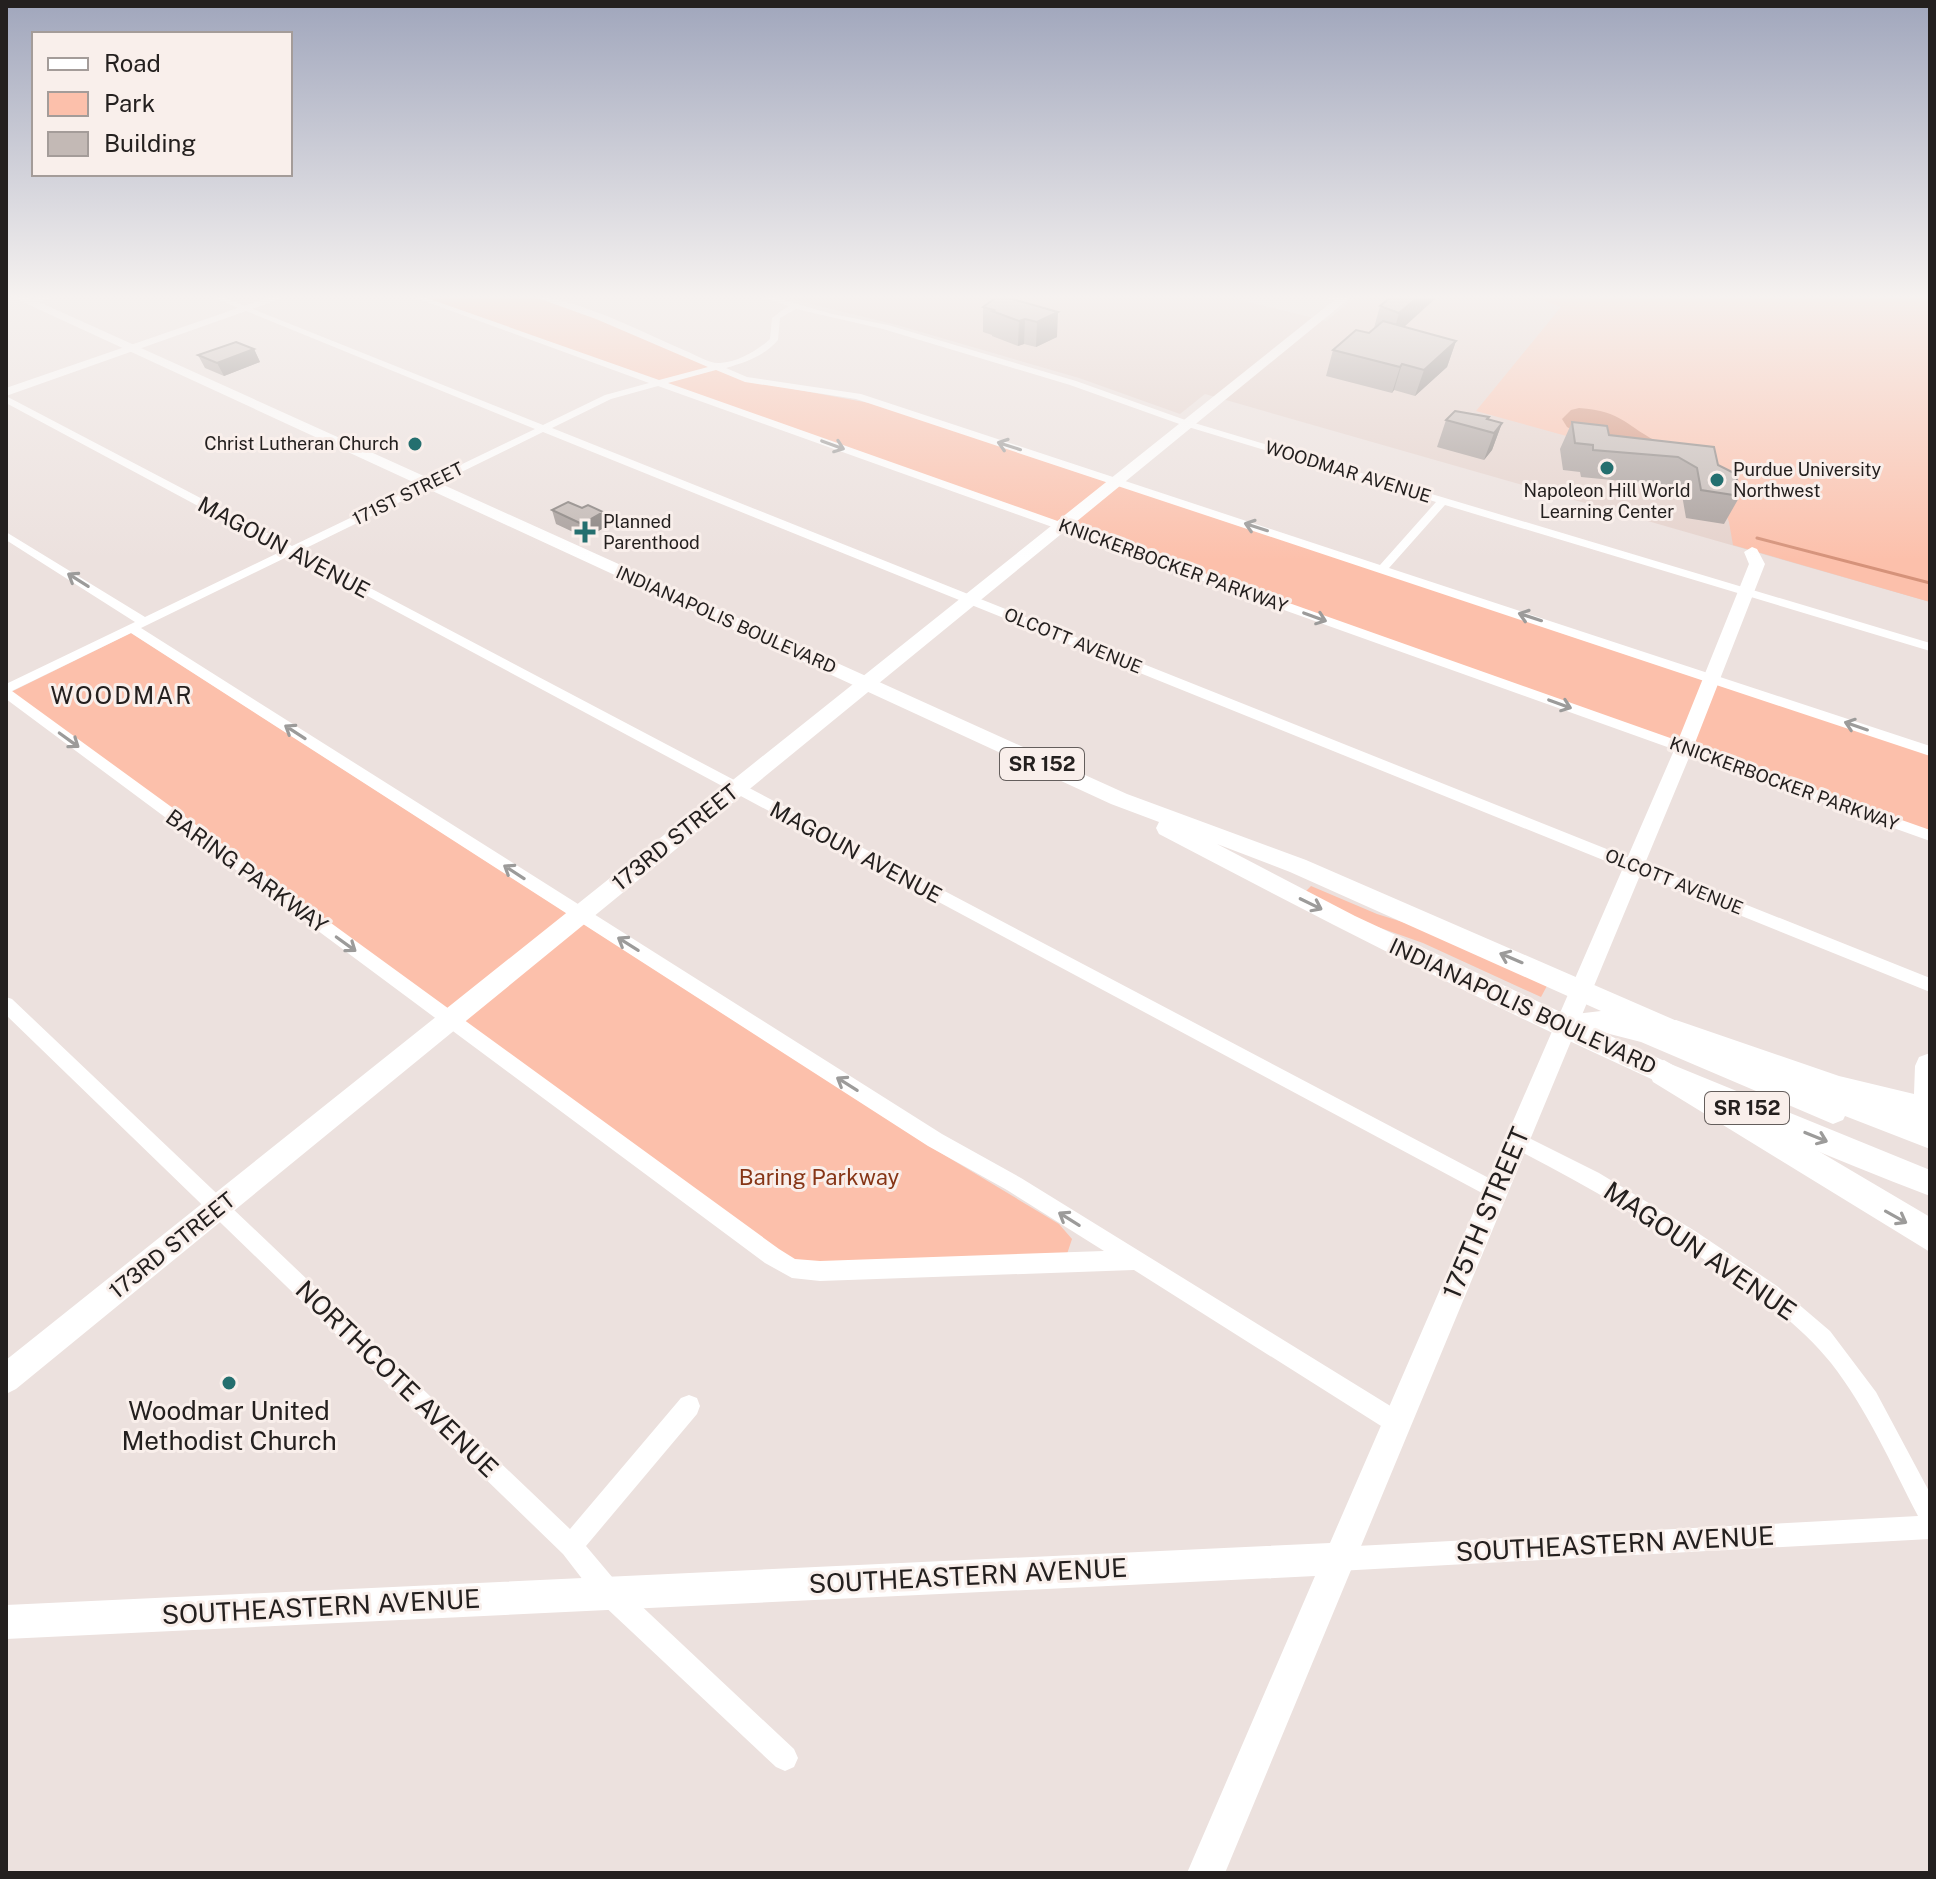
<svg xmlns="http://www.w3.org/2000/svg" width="1936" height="1879" viewBox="0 0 1936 1879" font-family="'Public Sans',sans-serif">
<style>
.built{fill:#e5d2cc}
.green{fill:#fcc0ab}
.water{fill:#d5927a}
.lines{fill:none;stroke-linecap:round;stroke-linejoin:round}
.stream{stroke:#d5927a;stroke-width:3}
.street{fill:#fff;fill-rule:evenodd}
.secondary{fill:#fff;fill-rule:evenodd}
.primary{fill:#fff;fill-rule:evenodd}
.highway{fill:#fff;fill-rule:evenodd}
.wall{fill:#a89f9c}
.shaded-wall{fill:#88827f}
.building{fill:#c3b9b5;stroke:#88827f;stroke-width:2}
.oneway{stroke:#9c9b9a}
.poi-dot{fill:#246f6f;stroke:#f9efeb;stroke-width:3}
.labels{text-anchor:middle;stroke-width:6;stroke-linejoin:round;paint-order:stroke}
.far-poi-label{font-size:18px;fill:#24201f;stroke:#f9efeb;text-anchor:start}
.far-street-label{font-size:18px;fill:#24201f;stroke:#f9efeb}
.shield{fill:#f9efeb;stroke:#645e5c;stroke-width:2}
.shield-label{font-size:20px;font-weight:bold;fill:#24201f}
.street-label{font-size:22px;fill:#24201f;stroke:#f9efeb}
.park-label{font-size:22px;fill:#863516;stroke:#f9efeb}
.neighbourhood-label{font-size:24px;letter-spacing:2px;fill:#24201f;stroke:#f9efeb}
.near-street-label{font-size:26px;fill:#24201f;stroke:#f9efeb}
.near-poi-label{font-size:26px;fill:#24201f;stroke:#f9efeb}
</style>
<rect width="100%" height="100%" fill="#ece1de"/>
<path class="built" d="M782,297H1228L1326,321L1356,297H1930V602L1205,394L1180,414L1079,378L897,325Z"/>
<path class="green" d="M422,297H534L610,322L739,379L875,404L1930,755V833Z
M1534,297H1930V602L1733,545L1729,522L1711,476L1476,411L1561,307Z
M131,633L926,1144L1059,1224L1072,1239L1067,1254L826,1266L789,1260L11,692Z
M1311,886L1377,914L1431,931L1548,984L1541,997L1423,943L1358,920L1305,892Z"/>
<path class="water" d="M1579,408C1624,411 1626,427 1662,444L1576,432L1567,427L1562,419L1571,410Z"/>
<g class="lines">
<path class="stream" d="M1757,538L1930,583"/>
<path class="street" d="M41,297H55L30,304L26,302Z
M212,297H223L543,425L605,395L649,383L413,297H424L659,380L708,367L596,319L535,297C572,296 649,335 686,351C696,355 710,364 720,363C738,362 757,351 770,339L772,318L788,306L761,297H773L832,314L888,325L1076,381L1191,422L1930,643V651L1445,505L1389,568L1930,746V756L856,399L745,382L716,370L668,383L1930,830V841L658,386L611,399L552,428L1930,978V992L543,432L300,551L1502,1185L1505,1191L1502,1197L1495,1200L291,555L141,628L942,1134L1021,1178L1405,1415L1408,1423L1405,1431L1397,1434L1389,1431L1134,1270L820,1281L792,1278L765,1263L6,699V684L135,622L6,540V532L145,617L282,551L6,403V396L292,546L535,429ZM796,309L883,329L1070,385L1185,426L1436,502L1380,565L861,394L747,377L726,368C746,362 764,356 778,340L780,318ZM131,633L928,1146L1007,1190L1104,1251L820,1261L795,1259L779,1249L12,691Z
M1323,297H1338L1345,300L1341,302Z
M6,997L12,999L570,1529L681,1398L689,1395L697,1398L700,1406L697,1414L586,1546L618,1584L794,1749L798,1758L794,1767L785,1771L776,1767L600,1602L563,1554L6,1015Z
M1517,1132L1599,1173L1695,1231L1777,1286L1830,1331L1876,1392L1930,1493V1539L1338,1571L1330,1567L1326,1559L1330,1551L1338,1547L1918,1516C1891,1464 1867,1409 1831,1363C1799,1323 1756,1294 1714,1266C1649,1222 1581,1182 1510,1146L1508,1140L1510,1134Z"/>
<path class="secondary" d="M270,297H286L6,396V388Z
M1338,297H1351L16,1389L6,1394V1360Z
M1752,547L1757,549L1765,564L1693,748L1225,1873H1187L1315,1576L6,1639V1605L1330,1543L1675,748L1749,564L1744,552Z"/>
<path class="primary" d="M12,297H28L1127,794L1306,860L1700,1031L1704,1039L1701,1045L1806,1088L1817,1081L1930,1124V1149L1845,1116L1843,1120L1833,1124L1641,1042L1602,1032L1673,1065L1930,1170V1196C1665,1095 1410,966 1159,834L1156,828L1159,822L1111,804ZM1217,844L1290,872L1601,1011L1567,1015L1355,916Z"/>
<path class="highway" d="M1676,1020L1839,1076L1914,1094L1915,1066L1919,1057L1930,1053V1126L1839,1104L1665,1041L1661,1032L1665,1023Z
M1664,1060L1930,1217V1252L1653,1082L1649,1073L1653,1064Z"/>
</g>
<path class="wall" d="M1005,297L1057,337L1036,347L1024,344L1018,346L992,336V335L983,332V307Z
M1391,297L1405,327L1456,341L1447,367L1415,396L1394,390L1392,393L1326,376L1333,350L1369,333L1374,328L1380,306Z
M254,349L260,362L224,376L205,368L198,355Z
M1446,420H1488L1502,423L1492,450L1484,460L1437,447Z
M1572,422L1609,435L1718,465L1740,496L1724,524L1686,518L1682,495L1664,485L1581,477L1580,472L1563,470L1560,449Z
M582,508L607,526L586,538L556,524L552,510Z"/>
<path class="shaded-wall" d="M1418,297H1437L1392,338L1399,313Z
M1058,312L1057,337L1036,347L1037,322Z
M1025,319L1024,344L1018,346L1019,321Z
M1456,341L1447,367L1415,396L1424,370Z
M254,349L260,362L224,376L217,363Z
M1402,364L1394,390L1392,393L1400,367Z
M1502,423L1492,450L1484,460L1494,433Z
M603,512L607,526L586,538L582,524Z"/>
<path class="building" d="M997,297H1005L1058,312L1037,322L1025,319L1019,321L992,311L994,310L983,307Z
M1391,297H1418L1399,313L1380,306Z
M1383,321L1456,341L1424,370L1402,364L1400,367L1333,350L1356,330L1369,333Z
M236,342L254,349L217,363L198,355Z
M1455,411L1489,417L1487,419L1502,423L1494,433L1446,420Z
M1572,422L1607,426L1609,435L1714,447L1718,465L1736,474L1740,496L1701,490L1697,468L1678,457L1593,450V445L1575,443Z
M568,502L582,508L588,505L603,512L582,524L552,510Z"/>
<defs><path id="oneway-shaft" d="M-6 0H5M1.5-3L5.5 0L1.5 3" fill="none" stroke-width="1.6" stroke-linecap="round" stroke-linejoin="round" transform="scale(2)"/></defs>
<g class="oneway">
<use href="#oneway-shaft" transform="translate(833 445) rotate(20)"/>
<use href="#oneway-shaft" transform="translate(1009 446) rotate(-162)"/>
<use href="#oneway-shaft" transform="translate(1256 527) rotate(-162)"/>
<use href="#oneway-shaft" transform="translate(78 580) rotate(-148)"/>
<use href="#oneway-shaft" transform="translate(1315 617) rotate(20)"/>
<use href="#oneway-shaft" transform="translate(1530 617) rotate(-162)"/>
<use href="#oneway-shaft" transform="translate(1560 704) rotate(20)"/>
<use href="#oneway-shaft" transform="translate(1856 726) rotate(-161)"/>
<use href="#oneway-shaft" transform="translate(295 732) rotate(-147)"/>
<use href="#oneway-shaft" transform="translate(69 740) rotate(36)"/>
<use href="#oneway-shaft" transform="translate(514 872) rotate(-147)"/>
<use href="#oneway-shaft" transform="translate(1311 904) rotate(26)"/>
<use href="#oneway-shaft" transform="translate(346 944) rotate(36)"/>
<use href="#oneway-shaft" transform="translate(628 944) rotate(-148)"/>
<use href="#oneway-shaft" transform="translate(1511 958) rotate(-157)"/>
<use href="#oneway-shaft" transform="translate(847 1084) rotate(-148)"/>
<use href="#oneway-shaft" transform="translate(1816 1137) rotate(22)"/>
<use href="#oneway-shaft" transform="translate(1896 1217) rotate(29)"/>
<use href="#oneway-shaft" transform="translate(1069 1219) rotate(-148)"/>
</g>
<linearGradient id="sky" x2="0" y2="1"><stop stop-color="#a0a6bc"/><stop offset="0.53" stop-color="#f6f2f0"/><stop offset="1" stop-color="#f6f2f0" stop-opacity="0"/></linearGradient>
<rect width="1936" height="560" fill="url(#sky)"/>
<g class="poi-dot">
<circle cx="415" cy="444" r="8"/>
<circle cx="1607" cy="468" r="8"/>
<circle cx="1717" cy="480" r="8"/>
<path d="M581 520h8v8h8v8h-8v8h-8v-8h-8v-8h8z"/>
<circle cx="229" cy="1383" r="8"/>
</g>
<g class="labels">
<g class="far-poi-label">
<text x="399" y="450" text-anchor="end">Christ Lutheran Church</text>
<text x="1733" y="476">Purdue University<tspan x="1733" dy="21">Northwest</tspan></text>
<text x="1607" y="497" text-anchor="middle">Napoleon Hill World<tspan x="1607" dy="21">Learning Center</tspan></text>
<text x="603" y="528">Planned<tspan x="603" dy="21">Parenthood</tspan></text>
</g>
<g class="far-street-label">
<text transform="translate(1348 472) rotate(17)" y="6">WOODMAR AVENUE</text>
<text transform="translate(408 494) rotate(-26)" y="6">171ST STREET</text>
<text transform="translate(1173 566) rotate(20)" y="6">KNICKERBOCKER PARKWAY</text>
<text transform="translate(726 620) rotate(24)" y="6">INDIANAPOLIS BOULEVARD</text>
<text transform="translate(1073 641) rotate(22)" y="6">OLCOTT AVENUE</text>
<text transform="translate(1784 784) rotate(20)" y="6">KNICKERBOCKER PARKWAY</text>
<text transform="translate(1674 882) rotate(22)" y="6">OLCOTT AVENUE</text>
</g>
<g class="shield">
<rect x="1000" y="748" width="84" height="32" rx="6"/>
<rect x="1705" y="1092" width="84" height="32" rx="6"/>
</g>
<g class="shield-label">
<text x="1042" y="771">SR 152</text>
<text x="1747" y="1115">SR 152</text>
</g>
<g class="street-label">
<text transform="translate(284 547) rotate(28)" y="8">MAGOUN AVENUE</text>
<text transform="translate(675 837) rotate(-39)" y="8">173RD STREET</text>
<text transform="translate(856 852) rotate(28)" y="8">MAGOUN AVENUE</text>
<text transform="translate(247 871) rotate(36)" y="8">BARING PARKWAY</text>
<text transform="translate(1523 1006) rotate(25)" y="8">INDIANAPOLIS BOULEVARD</text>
<text transform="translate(172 1245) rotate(-39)" y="8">173RD STREET</text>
</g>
<g class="park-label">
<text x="819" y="1185">Baring Parkway</text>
</g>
<g class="neighbourhood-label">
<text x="122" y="704">WOODMAR</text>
</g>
<g class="near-street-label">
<text transform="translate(1486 1213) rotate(-67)" y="9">175TH STREET</text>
<text transform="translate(1700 1251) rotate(34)" y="9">MAGOUN AVENUE</text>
<text transform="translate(397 1379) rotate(44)" y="9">NORTHCOTE AVENUE</text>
<text transform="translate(1615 1544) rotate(-3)" y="9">SOUTHEASTERN AVENUE</text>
<text transform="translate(968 1576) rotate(-3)" y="9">SOUTHEASTERN AVENUE</text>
<text transform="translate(321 1607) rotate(-3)" y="9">SOUTHEASTERN AVENUE</text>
</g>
<g class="near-poi-label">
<text x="229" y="1420">Woodmar United<tspan x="229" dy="30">Methodist Church</tspan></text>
</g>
</g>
<rect width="1936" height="1879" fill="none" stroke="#24201f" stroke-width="16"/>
<rect x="32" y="32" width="260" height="144" fill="#f9efeb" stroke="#a49c99" stroke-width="2"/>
<rect x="48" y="58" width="40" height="12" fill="#ffffff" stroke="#a49c99" stroke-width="2"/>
<text x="104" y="72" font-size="24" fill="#24201f">Road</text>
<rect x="48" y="92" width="40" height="24" fill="#fcc0ab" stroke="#a49c99" stroke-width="2"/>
<text x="104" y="112" font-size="24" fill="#24201f">Park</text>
<rect x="48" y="132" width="40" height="24" fill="#c3b9b5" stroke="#a49c99" stroke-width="2"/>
<text x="104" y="152" font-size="24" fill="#24201f">Building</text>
</svg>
